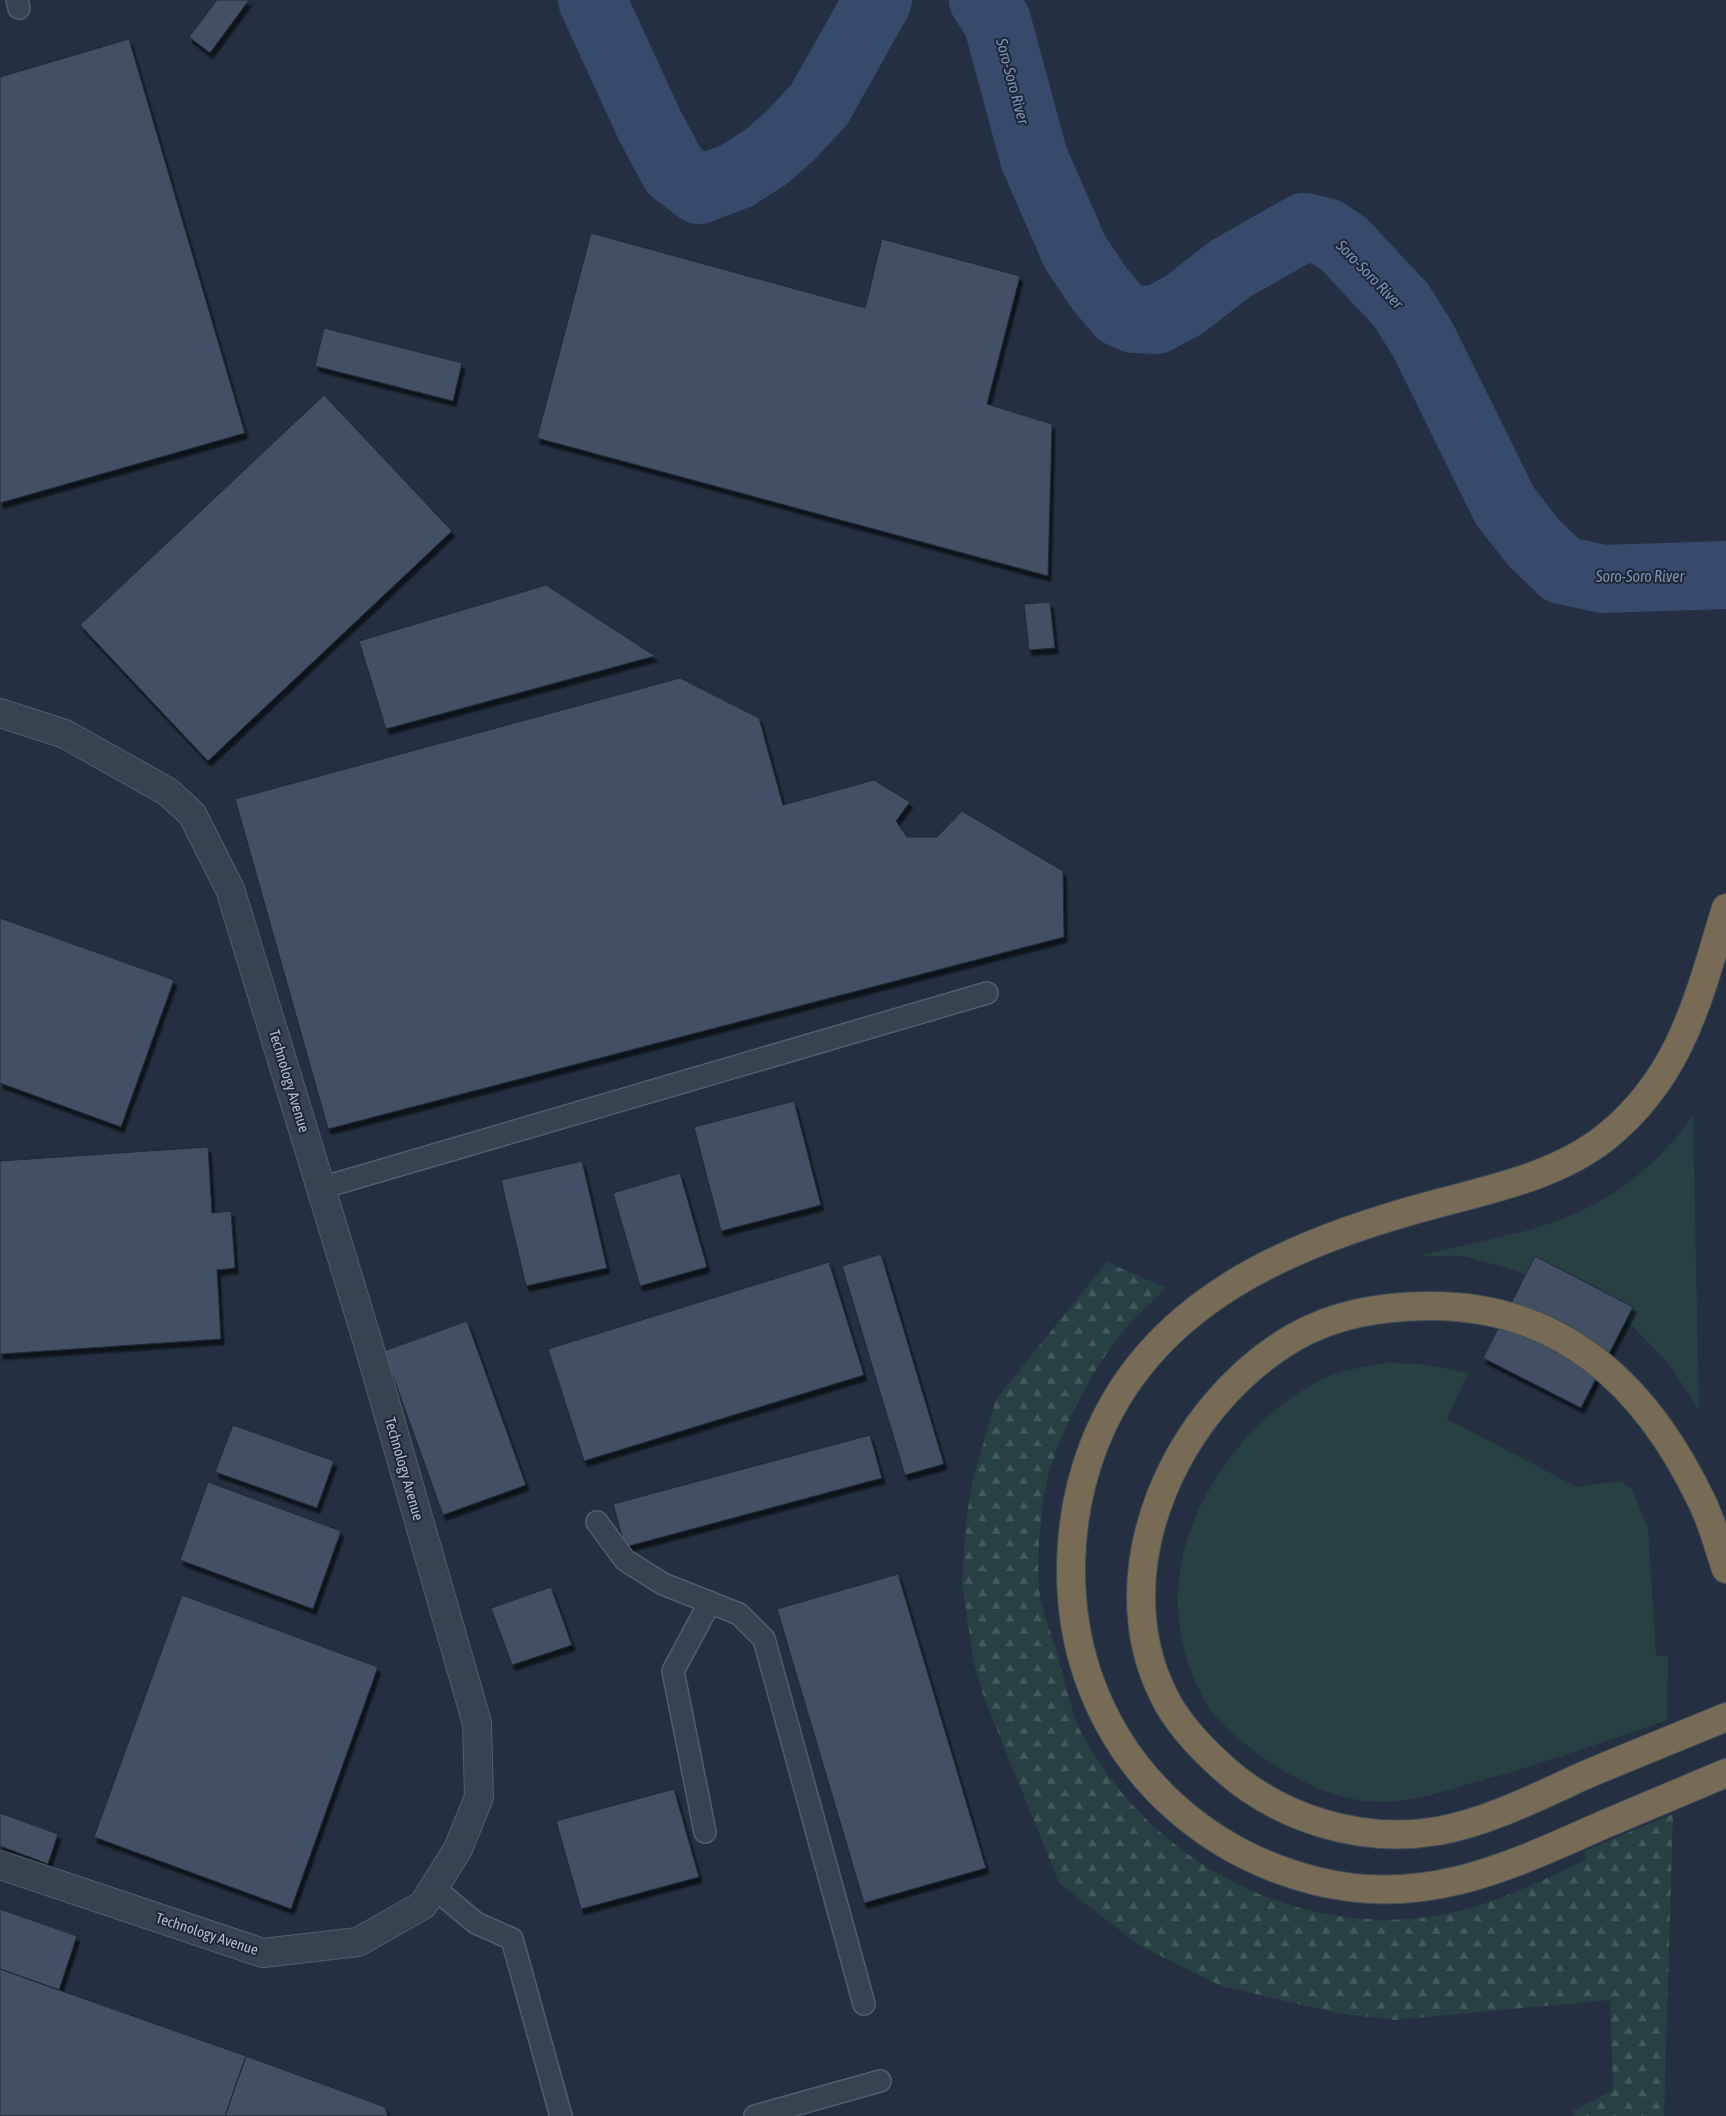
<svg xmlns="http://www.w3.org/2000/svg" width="1726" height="2116" viewBox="0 0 1726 2116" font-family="'Asap Condensed',sans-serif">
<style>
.grass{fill:#264043}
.forest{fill:url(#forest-firs)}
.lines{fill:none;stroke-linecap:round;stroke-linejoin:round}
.river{stroke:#364b6b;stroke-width:68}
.building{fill:#425065;stroke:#1f2a39;filter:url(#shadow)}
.service-casing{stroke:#535e6c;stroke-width:24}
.minor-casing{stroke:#535e6c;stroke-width:30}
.motorway-casing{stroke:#404b59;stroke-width:30}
.service{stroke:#384352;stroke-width:21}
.minor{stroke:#384352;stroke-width:28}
.motorway{stroke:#786b55;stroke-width:28}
.labels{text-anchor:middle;stroke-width:4;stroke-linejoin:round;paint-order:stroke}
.street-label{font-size:15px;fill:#b5becc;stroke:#1d2737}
.water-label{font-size:16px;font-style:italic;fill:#7a93b5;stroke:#1d2737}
</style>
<defs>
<pattern id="forest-firs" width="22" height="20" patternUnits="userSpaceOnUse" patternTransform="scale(1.25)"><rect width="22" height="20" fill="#264043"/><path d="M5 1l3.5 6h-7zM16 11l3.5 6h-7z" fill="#435a5d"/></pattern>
<filter id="shadow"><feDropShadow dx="3" dy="5.5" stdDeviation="1" flood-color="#0009"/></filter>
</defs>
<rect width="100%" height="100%" fill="#243042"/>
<path class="grass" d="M1693,1116L1699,1410L1669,1364L1630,1324L1569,1291L1517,1271L1463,1256H1420C1451,1247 1482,1242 1513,1234C1592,1215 1645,1181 1693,1116Z
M1386,1363L1424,1364L1468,1373L1447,1419L1577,1487L1620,1481L1632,1489L1648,1528L1656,1656L1668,1655L1667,1720C1603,1742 1540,1765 1475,1782C1446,1791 1412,1802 1381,1802C1342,1802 1302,1784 1270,1762C1245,1745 1216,1723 1202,1696C1184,1661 1174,1618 1179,1579C1187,1502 1245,1422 1313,1384C1336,1371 1361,1367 1386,1363Z"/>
<path class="forest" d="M1107,1262L1166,1288C1154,1300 1142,1311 1131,1322C1098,1359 1068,1416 1052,1463C1041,1494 1034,1569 1041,1602C1045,1619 1052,1636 1057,1653C1064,1677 1069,1703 1078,1726C1085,1742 1096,1757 1106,1772C1176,1871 1298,1931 1419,1918C1480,1912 1532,1885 1586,1860L1584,1851L1673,1814L1664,2116H1574L1573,2111L1613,2090L1610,2000L1395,2020L1337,2013L1221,1986L1139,1945L1059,1883L984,1697L974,1663L962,1585L966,1524L971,1487L996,1399Z"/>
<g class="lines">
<path class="river" d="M592,0L649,124L674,171L699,190L736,176L766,157L790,136L819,105L878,0
M983,0L997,21L1034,158L1075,252L1099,288L1120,313L1134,319L1156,320L1184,305L1230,269L1304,227L1326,232L1344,244L1401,305L1423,340L1505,506L1534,543L1562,570L1603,579L1726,575"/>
</g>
<path class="building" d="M217,0H249L210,53L189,37Z
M129,39L245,433L0,503V77Z
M591,233L865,308L882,239L1020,276L987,404L1052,424L1048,576L537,438Z
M324,328L462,363L453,401L315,366Z
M324,395L452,531L208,761L80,625Z
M546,585L655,656L386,729L359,641Z
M1050,602L1055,648L1029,650L1024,604Z
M680,678L759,718L783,805L874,780L910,802L896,821L907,837H937L962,811L1063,871L1064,937L328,1129L235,799Z
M0,918L174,980L121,1127L0,1083Z
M794,1101L821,1205L721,1231L694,1127Z
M208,1147L212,1213L231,1211L235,1268L217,1270L221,1339L0,1354V1161Z
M582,1161L607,1268L526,1286L501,1180Z
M680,1173L707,1267L640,1286L613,1193Z
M881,1254L944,1464L905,1475L842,1266Z
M1535,1256L1633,1307L1581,1408L1483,1358Z
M829,1262L864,1375L584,1461L548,1349Z
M467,1321L526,1485L443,1515L384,1351Z
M233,1425L334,1461L317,1508L215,1472Z
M870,1435L882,1478L625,1547L613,1504Z
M208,1482L341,1531L313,1609L180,1560Z
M898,1574L986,1868L864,1903L777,1609Z
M551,1587L572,1645L512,1665L491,1608Z
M182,1595L378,1667L291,1909L94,1837Z
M674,1789L699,1877L581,1909L556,1821Z
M0,1813L58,1834L48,1864L0,1846Z
M0,1909L77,1936L59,1990L0,1969Z
M0,1969L246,2056L225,2116H0Z
M246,2056L385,2107L388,2116H225Z"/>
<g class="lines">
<g class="service-casing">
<path id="service" d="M17,0L19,8
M321,1188L987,993
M597,1522L625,1560L663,1584L739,1614L764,1639L864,2004
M705,1832L673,1671L710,1602
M434,1888L476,1923L512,1939L561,2116
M755,2116L880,2081"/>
</g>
<g class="minor-casing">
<path id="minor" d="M0,713L65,734L168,792L192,814L230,889L368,1343L477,1723L479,1797L458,1849L423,1905L358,1942L263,1953L0,1865"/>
</g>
<g class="motorway-casing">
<path id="motorway" d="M1726,908C1699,996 1682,1076 1606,1137C1557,1176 1491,1189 1432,1205C1293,1242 1150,1301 1094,1445C1066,1517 1063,1603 1088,1676C1124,1780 1209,1854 1316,1881C1424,1908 1508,1867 1605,1824C1645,1807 1686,1790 1726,1773
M1726,1569C1718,1546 1712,1521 1701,1500C1646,1385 1561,1304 1426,1306C1379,1307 1334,1314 1293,1338C1178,1405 1100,1569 1164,1696C1177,1723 1198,1745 1220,1765C1278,1819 1361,1844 1438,1831C1488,1822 1537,1797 1583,1776C1630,1756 1678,1737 1726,1717"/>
</g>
<use href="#service" class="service"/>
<use href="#minor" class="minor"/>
<use href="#motorway" class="motorway"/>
</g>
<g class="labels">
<g class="street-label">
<text transform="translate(289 1081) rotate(73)" y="5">Technology Avenue</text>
<text transform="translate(404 1469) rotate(74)" y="5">Technology Avenue</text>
<text transform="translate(207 1934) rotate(18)" y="5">Technology Avenue</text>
</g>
<g class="water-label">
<text transform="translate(1013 81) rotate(75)" y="6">Soro-Soro River</text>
<text transform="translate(1370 274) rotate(46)" y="6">Soro-Soro River</text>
<text x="1640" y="582">Soro-Soro River</text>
</g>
</g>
</svg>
